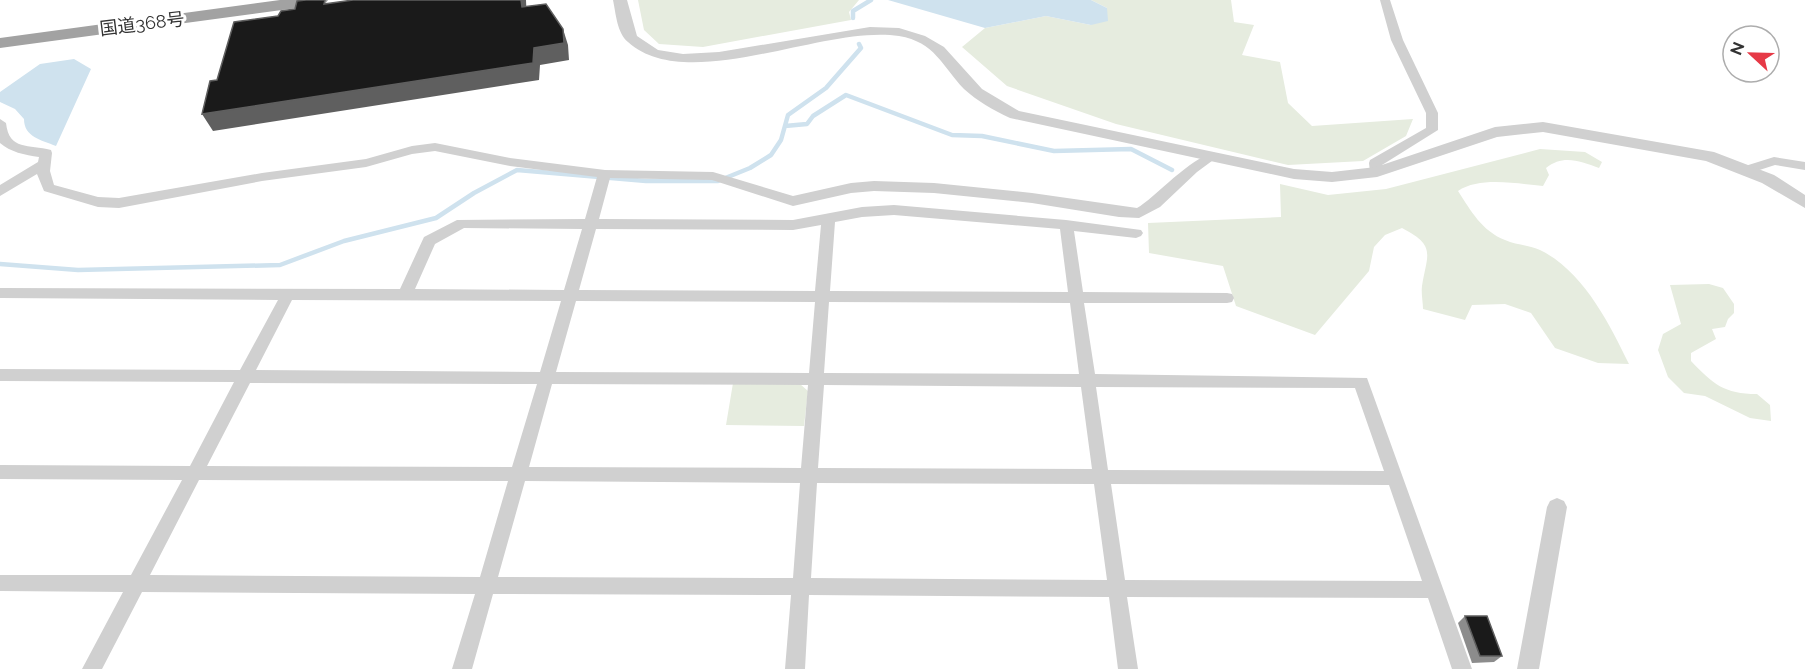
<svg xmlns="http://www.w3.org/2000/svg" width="1805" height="669" viewBox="0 0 1805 669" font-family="Raleway,'Noto Sans JP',sans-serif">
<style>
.green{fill:#e6ecdf}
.water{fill:#cfe2ee}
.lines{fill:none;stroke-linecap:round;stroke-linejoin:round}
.stream{stroke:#cfe2ee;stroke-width:4.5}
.minor{fill:#d0d0d0;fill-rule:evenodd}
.tertiary{fill:#d0d0d0;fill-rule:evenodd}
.trunk{fill:#a2a2a2;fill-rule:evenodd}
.wall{fill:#8c8c8c}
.shaded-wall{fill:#5f5f5f}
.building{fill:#1a1a1a;stroke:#5f5f5f;stroke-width:1.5}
.labels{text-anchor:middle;stroke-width:6;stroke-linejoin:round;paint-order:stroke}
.far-street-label{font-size:18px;fill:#333;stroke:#fff}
</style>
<rect width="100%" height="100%" fill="#fff"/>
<path class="green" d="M638,0H859L849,12L851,20L703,47L659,44L644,30Z
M1091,0H1231L1234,22L1254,25L1242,55L1280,62L1288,103L1312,126L1413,119L1406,136L1363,161L1288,165L1116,124L1007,86L962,47L985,28L1046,16L1091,25L1107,8Z
M1540,149L1585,152L1602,162L1599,168C1580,161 1563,154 1546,168L1549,175L1543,186C1518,184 1480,176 1458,191C1471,211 1482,231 1505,240C1516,245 1529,245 1540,250C1583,271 1609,323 1629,364L1598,363L1555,348L1531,313L1505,304L1472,305L1465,320L1423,309C1423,302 1421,293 1422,286C1427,254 1437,246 1402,228L1385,235L1374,247L1369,271L1315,335L1236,306L1223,266L1149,253L1148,223L1281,217L1280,184L1328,195L1386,189Z
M1709,284L1723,288L1734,304V313L1728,319L1725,327L1712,329L1716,339L1691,353V361C1713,384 1724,394 1757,394L1770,405L1771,421L1750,418L1705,396L1684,393L1668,377L1658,350L1663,334L1681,324L1670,285Z
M733,383L800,384L808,391L804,426L726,425Z"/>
<path class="water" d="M888,0H1091L1107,8L1108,21L1091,25L1046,16L985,28Z
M74,59L91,69L56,146C41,140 24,137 24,119L15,109L0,102V92L40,64Z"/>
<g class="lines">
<path class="stream" d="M853,18V11L871,0
M785,126L807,124L813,116L846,95L952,135L982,136L1054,151L1131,149L1172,170
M0,264L78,270L280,265L344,241L436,218L474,193L517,170L646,181H718L750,168L771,155L781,140L788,115L826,88L861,48L859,44"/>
<path class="minor" d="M1380,0H1390L1403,40L1438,113V130L1382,165L1384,172L1377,176L1370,172L1369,163L1370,160L1426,128V113L1391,40Z
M0,119L6,123C9,151 29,144 51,150L52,153L50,171L54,185L98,197L119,198L262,173L366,159L412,146L435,143L510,158L605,170L713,172L793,196L851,183L874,181L934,183L1032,193L1137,208C1155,198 1197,150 1215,155L1216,158L1197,172L1160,207L1139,218L1119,217L1032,203L934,193L874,191L851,193L793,206L712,180L610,178L599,219L793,220L862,207L894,205L1066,220L1141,230L1143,233L1141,236L1136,238L1074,231L1083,292L1227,293L1232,294L1234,298L1232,302L1227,303H1084L1095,374L1367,378L1472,669H1452L1428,598L1127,597L1138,669H1118L1109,597L809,595L805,669H785L791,595L493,594L472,669H452L475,594L142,592L102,669H82L123,592L0,591V575H131L182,480L0,479V465L190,466L234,382L0,381V369L240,370L278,300L0,298V288L400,289L424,237L457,220L585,219L597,177L510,166L435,151L412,154L366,167L262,181L119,208L98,207L44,191L37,174L0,196V185L38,162L39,157C25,155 10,152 0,143ZM894,215L1060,229L1068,292L830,291L835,222L862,217ZM821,225L815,291L579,290L596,229L793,230ZM464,228L582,229L564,290L415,289L435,244ZM292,300L561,301L540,372L256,370ZM576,301L815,302L809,373L556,372ZM829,302L1070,303L1079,374L824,373ZM250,383L537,384L512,467L207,466ZM552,384L808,385L801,468L529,467ZM824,385L1081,387L1092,469L818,468ZM1096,387L1355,388L1384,471L1108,470ZM199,480L508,481L480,577L150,575ZM525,481L800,483L793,578L498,577ZM817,483L1094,484L1107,580L811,578ZM1111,484L1389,485L1422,581L1125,580Z
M1774,157L1805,162V170L1775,165L1747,174L1741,170L1742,167Z"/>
<path class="tertiary" d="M613,0H627L637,36L658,50L683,54L719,52L870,27L899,28L925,36L944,47L982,89L1019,111L1294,169L1332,172L1376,167L1495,127L1543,122L1714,152L1774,175L1805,195V208L1762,183L1706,161L1543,132L1497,137L1377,177L1332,182L1294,179L1010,118C993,110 977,101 964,89C942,66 935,42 899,36C824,24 688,96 628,42C617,33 616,14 613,0Z
M1557,498L1564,501L1567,507L1539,669H1517L1547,507L1550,501Z"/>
<path class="trunk" d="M280,0H328L325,4L319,5L0,48V38Z"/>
</g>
<path class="wall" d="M1465,616L1502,656L1494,662L1472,663L1458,623Z"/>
<path class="shaded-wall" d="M521,0H526L527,24L522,7Z
M563,29L568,45L569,60L540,65L539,80L213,131L202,114L534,48Z"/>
<path class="building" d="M306,0H325L324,4L353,0H521L522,7L546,4L563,29L564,43L534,48L533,63L202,114L210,81L217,80L234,22L278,16L281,11L295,9L297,1Z
M1465,616H1487L1502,656H1480Z"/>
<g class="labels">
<g class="far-street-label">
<text transform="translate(142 24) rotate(-7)" y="6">国道368号</text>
</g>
</g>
<g transform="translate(1751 54) rotate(292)"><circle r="28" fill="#ffffff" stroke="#adadad" stroke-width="1.5"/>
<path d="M0-4.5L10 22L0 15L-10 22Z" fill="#e63946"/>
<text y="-9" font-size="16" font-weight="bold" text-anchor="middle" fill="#333333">N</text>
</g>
</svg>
